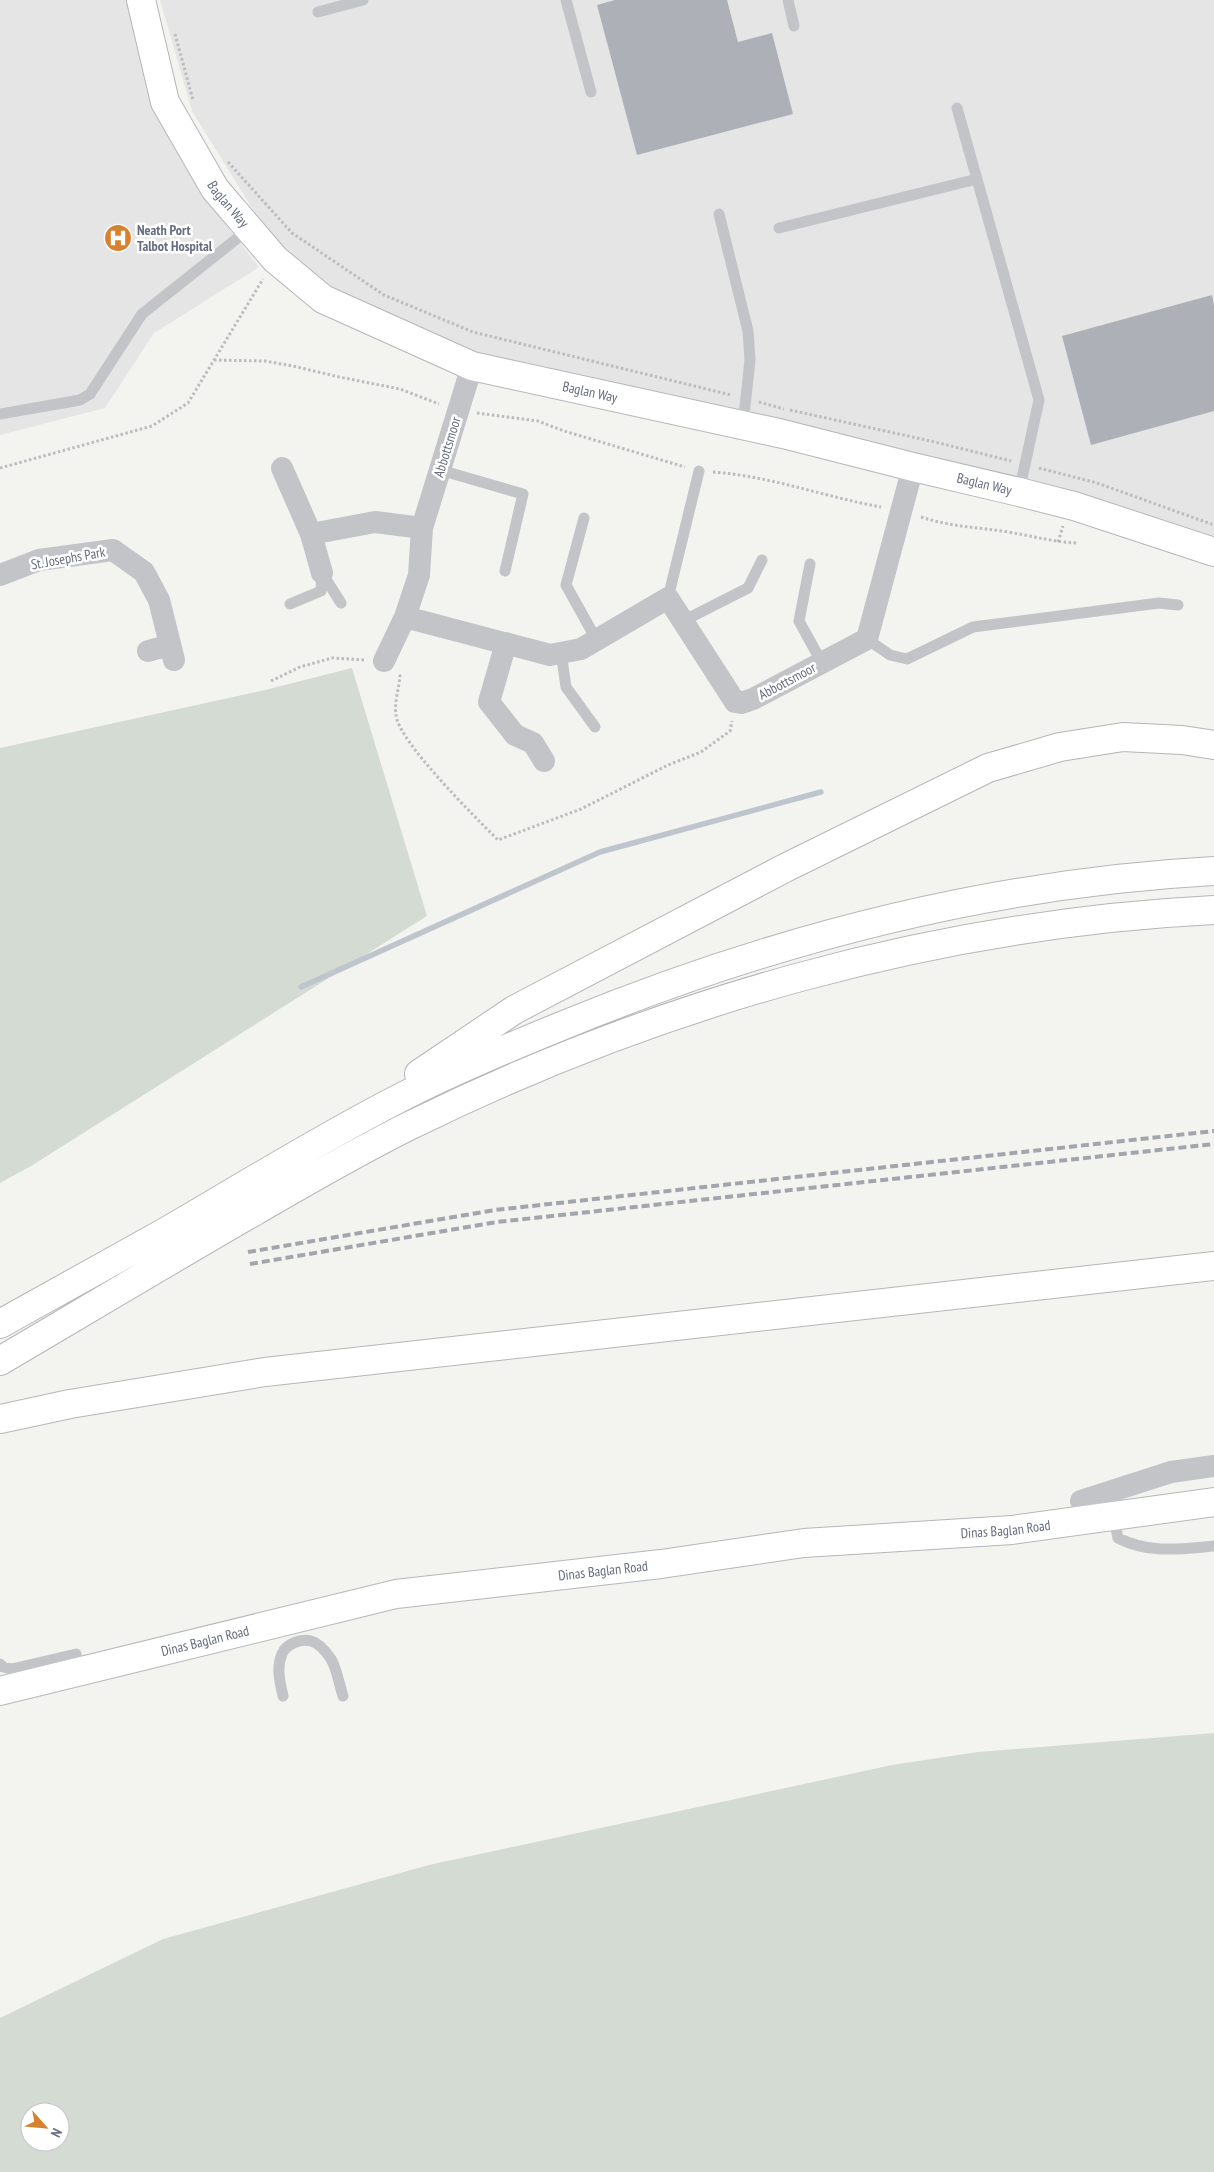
<svg xmlns="http://www.w3.org/2000/svg" width="1214" height="2172" viewBox="0 0 1214 2172" font-family="'PT Sans Narrow',sans-serif">
<style>
.built{fill:#e4e5e4}
.green{fill:#d3dbd2;fill-rule:evenodd}
.lines{fill:none;stroke-linecap:round;stroke-linejoin:round}
.stream{stroke:#bfc5cc;stroke-width:5.5}
.building{fill:#adb1b7}
.secondary-casing{stroke:#b4b6bc;stroke-width:30}
.primary-casing{stroke:#b5b7bb;stroke-width:30}
.highway-casing{stroke:#b4b6b9;stroke-width:30}
.path{stroke:#bbbcbf;stroke-width:3;stroke-dasharray:2.5 2.5;stroke-linecap:butt}
.lane{stroke:#c2c4c8;stroke-width:11}
.street{stroke:#c2c4c8;stroke-width:22}
.secondary{stroke:#fff;stroke-width:28}
.primary{stroke:#fff;stroke-width:28}
.highway{stroke:#fff;stroke-width:28}
.rail{stroke:#a2a5ac;stroke-width:4;stroke-dasharray:8 4;stroke-linecap:butt}
.labels{text-anchor:middle;stroke-width:5;stroke-linejoin:round;paint-order:stroke}
.street-label{font-size:14px;fill:#656d7f;stroke:#fff}
.poi-label{font-size:14px;font-weight:bold;fill:#656d7f;stroke:#fff;text-anchor:start}
</style>
<rect width="100%" height="100%" fill="#f3f4f0"/>
<path class="built" d="M0,0H127L165,128L214,210L259,267L154,333L105,408L0,435Z
M160,0H1214V552L472,366L323,299L262,224L192,111Z"/>
<path class="green" d="M352,668L427,916L31,1166L0,1183V748L265,690Z
M1214,1733V2172H0V2018L163,1939L429,1865L892,1765L978,1752ZM30,2112H60V2142H30Z"/>
<g class="lines">
<path class="stream" d="M301,987L600,852L821,792"/>
</g>
<path class="building" d="M615,0H727L738,42L772,33L793,114L637,155L597,5Z
M1212,295L1214,305V411L1091,445L1062,336Z"/>
<g class="lines">
<g class="secondary-casing">
<g id="secondary">
<path id="s1" d="M141,0L165,102L215,189L275,259L323,299L472,366L783,434L913,467L1019,492L1074,506L1214,552"/>
</g>
</g>
<g class="primary-casing">
<g id="primary">
<path id="s2" d="M0,1691L396,1594L661,1564L804,1543L1012,1530L1214,1502"/>
</g>
</g>
<g class="highway-casing">
<path id="highway" d="M419,1074L514,1010L785,868L988,768L1060,747L1123,737L1182,740L1214,745
M0,1324C56,1293 112,1262 167,1231C243,1187 318,1140 396,1100C450,1072 507,1048 564,1025C771,940 990,883 1214,871
M0,1361C85,1311 170,1260 255,1211C307,1181 358,1151 411,1125C661,1002 935,924 1214,910
M0,1419L70,1404L265,1372L1214,1266"/>
</g>
<path class="path" d="M175,34L193,100
M228,162L292,233L384,295L473,332L731,395
M214,360L265,361L293,366L339,377L400,389L439,404
M759,402L784,409
M790,410L935,442L1011,461
M477,413L538,421L564,431L685,467
M0,468L152,426L188,403L263,279
M1039,468L1097,483L1214,525
M713,472C770,476 825,497 881,507
M921,517C951,527 977,527 1008,532C1032,536 1054,542 1077,543
M1058,542L1063,526
M399,675L400,676C399,688 394,703 396,715C398,741 476,818 498,840L581,809L668,765L701,752L730,731L732,721
M271,681L300,667L332,658L366,660"/>
<path class="lane" d="M566,0L591,92
M788,0L794,26
M318,12L363,0
M957,108L1039,400L1019,492
M719,214L748,331L750,360L743,425
M779,228L977,179
M0,414L80,400L90,394L142,314L249,229
M440,470L523,494L505,571
M584,518L566,585L596,639
M810,564L799,621L822,663
M668,598L699,471
M290,604L321,591L322,573L341,603
M683,621L748,588L762,560
M867,639L890,655L907,659L973,627L1159,603L1178,605
M561,652L566,687L595,727
M1113,1515L1118,1538C1149,1554 1180,1549 1214,1546
M0,1664L3,1667L12,1669L76,1654L80,1671
M283,1696C280,1683 276,1667 282,1654C286,1644 301,1638 311,1641C319,1643 327,1653 331,1659C337,1669 339,1684 343,1696"/>
<path class="street" d="M472,366L422,528L419,575L405,617L550,655L581,649L668,598L735,702L741,703L753,699L867,639L913,467
M282,468L311,534L322,573
M311,534L375,522L422,528
M0,575L39,560L113,550L144,572L159,600L174,660
M506,643L489,702L515,735L533,743L544,761
M148,651L170,645
M384,661L405,617
M1081,1501L1171,1472L1214,1466"/>
<use href="#secondary" class="secondary"/>
<use href="#primary" class="primary"/>
<use href="#highway" class="highway"/>
<path class="rail" d="M248,1252L495,1210L1214,1131
M250,1264L497,1222L1214,1144"/>
</g>
<defs>
<g id="hospital-disc" transform="scale(1.4375)"><circle r="9.5" fill="#d7822e" stroke="#fff"/><path d="M-5-5h3v3.5h4V-5h3V5h-3V1.5h-4V5h-3Z" fill="#fff"/></g>
</defs>
<g fill-rule="evenodd">
<use href="#hospital-disc" x="118" y="238"/>
</g>
<g class="labels">
<g class="street-label">
<text dy="5" stroke="none"><textPath href="#s1" startOffset="225">Baglan Way</textPath></text>
<text dy="5" stroke="none"><textPath href="#s1" startOffset="644">Baglan Way</textPath></text>
<text transform="translate(447 447) rotate(-73)" y="5">Abbottsmoor</text>
<text dy="5" stroke="none"><textPath href="#s1" startOffset="1049">Baglan Way</textPath></text>
<text transform="translate(68 558) rotate(-10)" y="5">St. Josephs Park</text>
<text transform="translate(787 681) rotate(-28)" y="5">Abbottsmoor</text>
<text dy="5" stroke="none"><textPath href="#s2" startOffset="1021">Dinas Baglan Road</textPath></text>
<text dy="5" stroke="none"><textPath href="#s2" startOffset="616">Dinas Baglan Road</textPath></text>
<text dy="5" stroke="none"><textPath href="#s2" startOffset="211">Dinas Baglan Road</textPath></text>
</g>
<g class="poi-label">
<text x="137" y="235">Neath Port<tspan x="137" dy="16">Talbot Hospital</tspan></text>
</g>
</g>
<g transform="translate(45 2127) rotate(117)"><circle r="24" fill="#ffffff" stroke="#c1c5cc"/>
<path d="M0-4L9 19L0 12L-9 19Z" fill="#d7822e"/>
<text y="-8" font-size="14" font-weight="bold" text-anchor="middle" fill="#656d7f">N</text>
</g>
</svg>
